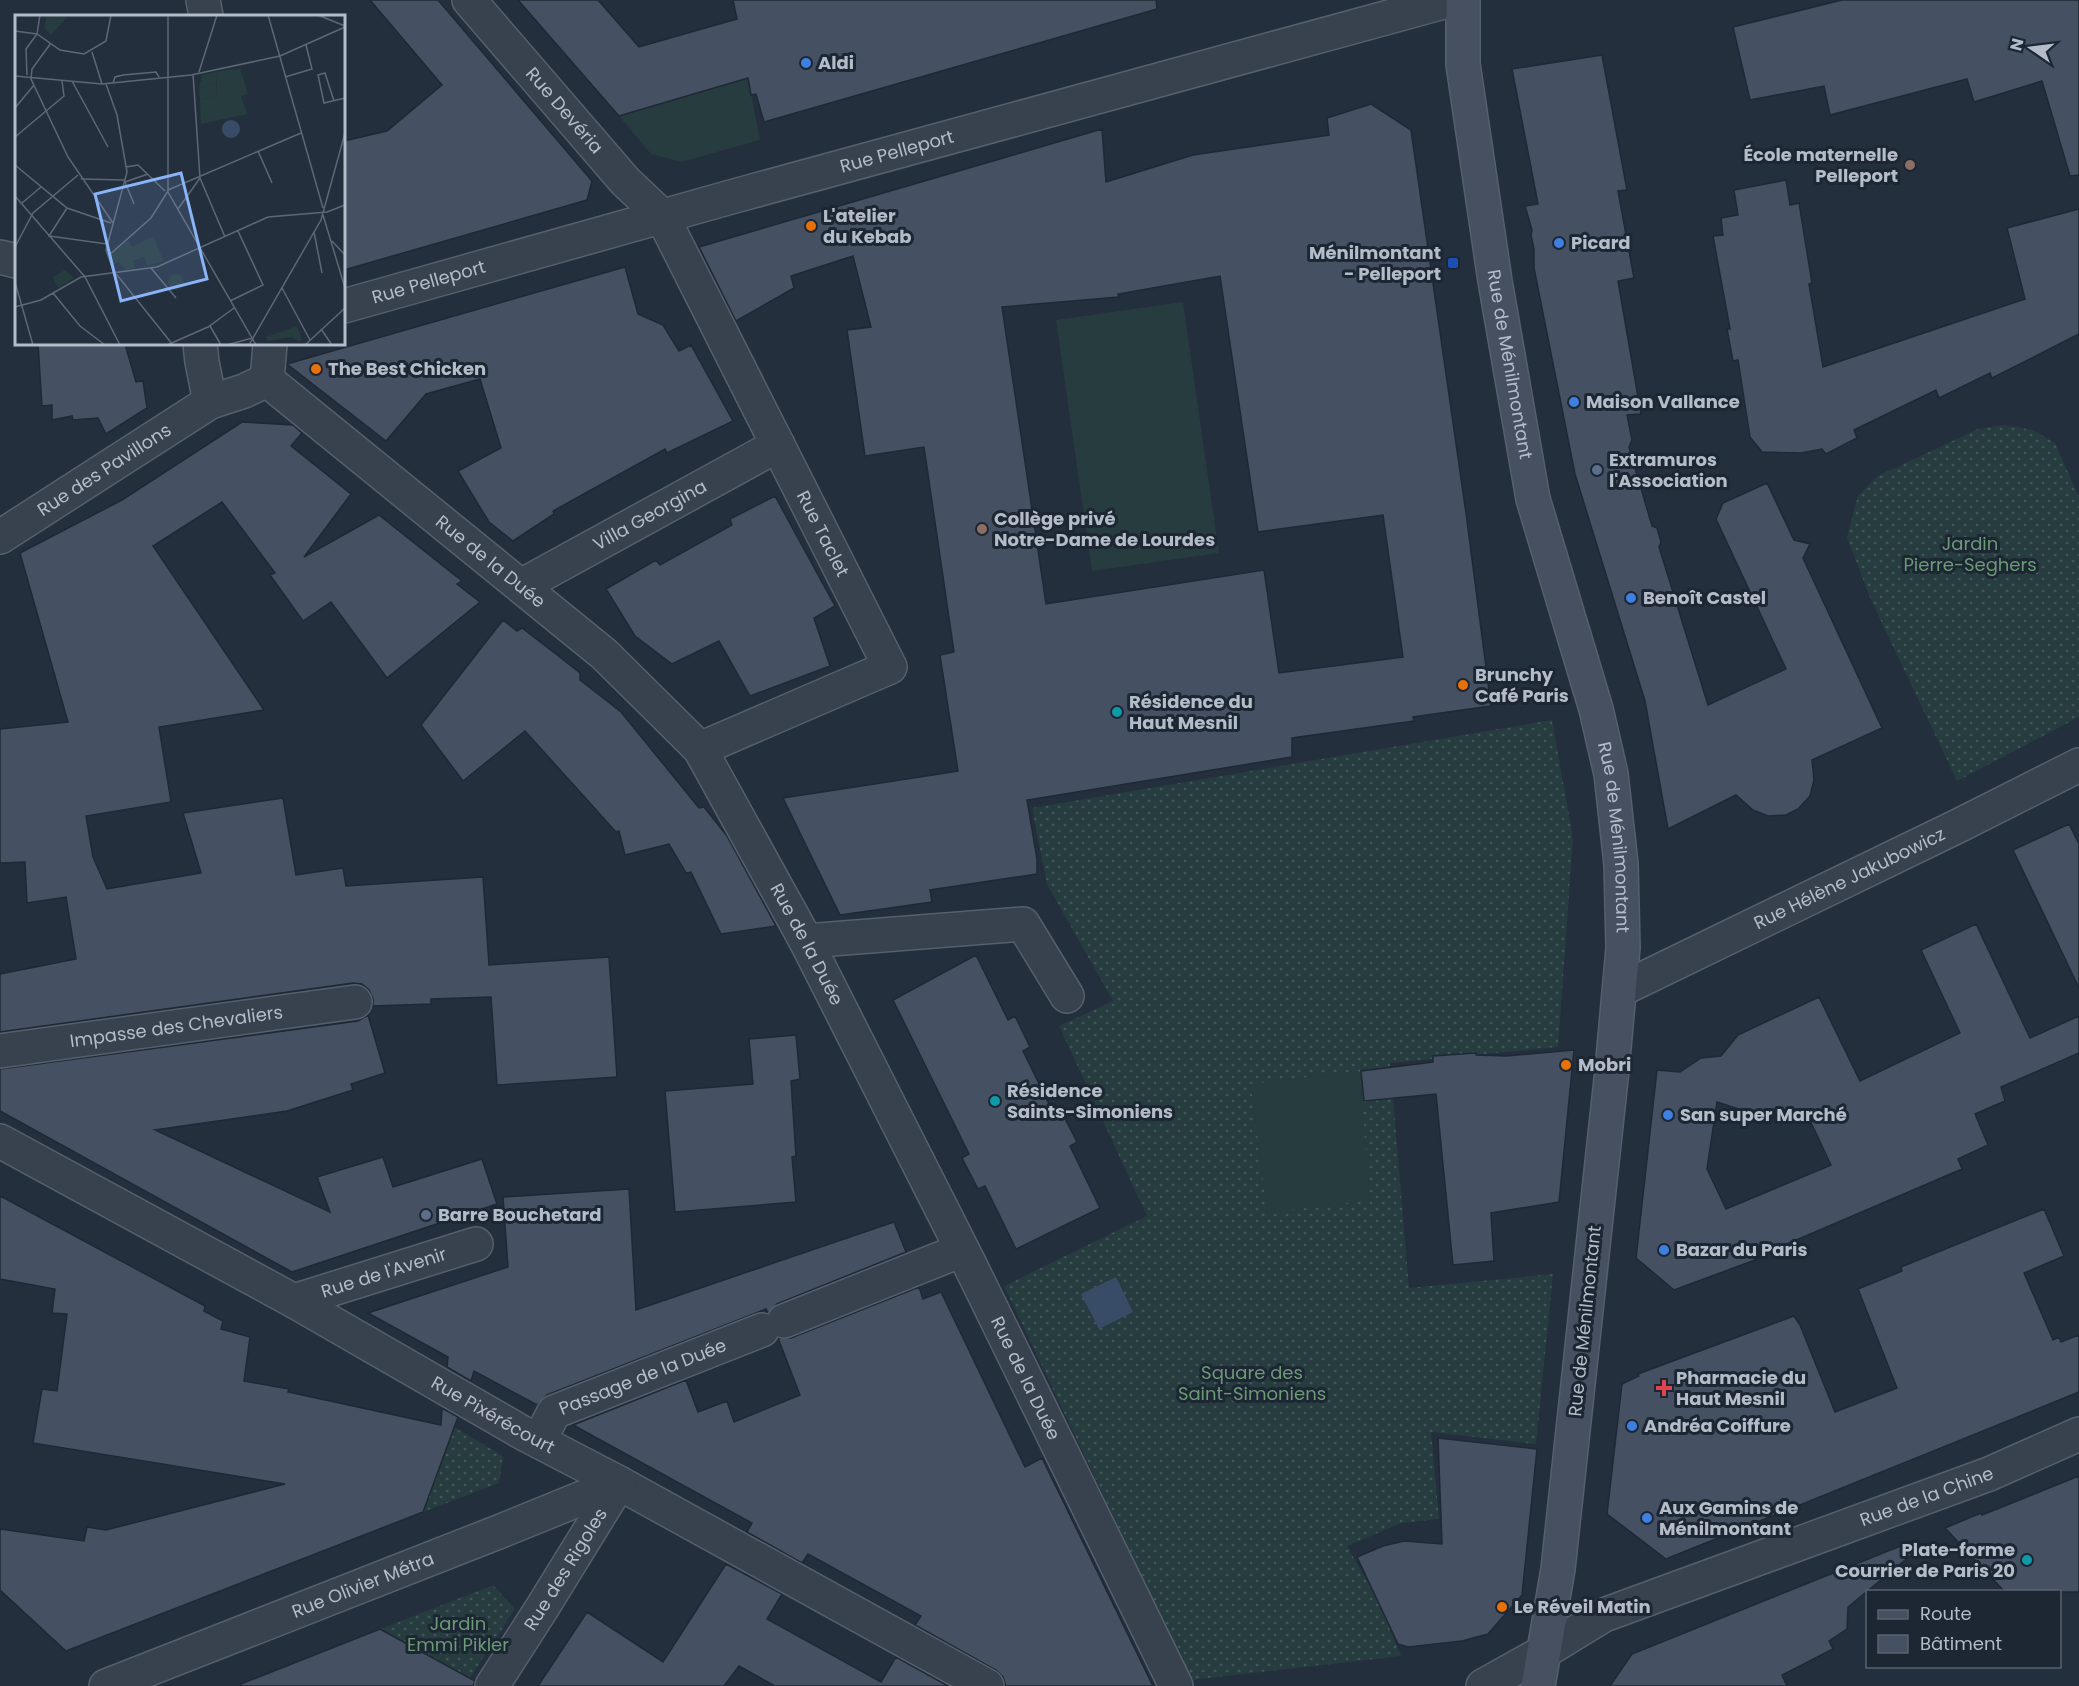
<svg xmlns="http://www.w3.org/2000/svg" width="2079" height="1686" viewBox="0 0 2079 1686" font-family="Poppins,sans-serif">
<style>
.grass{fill:url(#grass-dots)}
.garden{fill:#263c3f}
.water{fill:#394c67}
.building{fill:#455162;stroke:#1f2835;stroke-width:1.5;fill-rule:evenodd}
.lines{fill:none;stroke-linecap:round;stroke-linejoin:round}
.street-casing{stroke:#565f6c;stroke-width:36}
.secondary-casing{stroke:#565f6c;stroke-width:36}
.street{stroke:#38414e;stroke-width:33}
.secondary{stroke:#465061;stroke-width:33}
.shop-dot{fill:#3f7fe0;stroke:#1d2633;stroke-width:2}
.education-dot{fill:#8d6e63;stroke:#1d2633;stroke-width:2}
.food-dot{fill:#e8710a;stroke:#1d2633;stroke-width:2}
.transit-dot{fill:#1a4fb4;stroke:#1d2633;stroke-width:2}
.service-dot{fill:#5c6f8a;stroke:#1d2633;stroke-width:2}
.culture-dot{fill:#0f9aa8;stroke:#1d2633;stroke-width:2}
.health-dot{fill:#e0444e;stroke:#1d2633;stroke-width:2}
.labels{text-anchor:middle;stroke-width:6;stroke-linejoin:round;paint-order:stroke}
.poi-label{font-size:18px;font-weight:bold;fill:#b4bcc9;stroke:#1d2633;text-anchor:start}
.street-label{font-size:18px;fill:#b4bcc9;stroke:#1d2633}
.park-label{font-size:18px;fill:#6b9a76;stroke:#1d2633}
.inset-road{fill:none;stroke:#5e6776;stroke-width:1.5}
.view{fill:#8ab4f8;fill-opacity:0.15;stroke:#8ab4f8;stroke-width:3}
.inset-edge{fill:none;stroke:#b4bcc9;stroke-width:3}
</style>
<defs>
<pattern id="grass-dots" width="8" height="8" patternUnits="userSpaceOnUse" patternTransform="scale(1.5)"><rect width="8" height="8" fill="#263c3f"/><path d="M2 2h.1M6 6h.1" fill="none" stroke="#435659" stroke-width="1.8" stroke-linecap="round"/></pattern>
</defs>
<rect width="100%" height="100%" fill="#242f3e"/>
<path class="grass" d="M2004,425L2033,430L2055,443L2079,497V717L1957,781L1871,600L1847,537L1858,496L1878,476L1978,429Z
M1552,720L1573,838L1558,1047L1390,1063L1409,1288L1553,1274L1536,1444L1431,1432L1439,1519L1401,1523L1347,1546L1378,1601L1401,1656L1191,1680L1004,1286L1147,1216L1059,1026L1113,1001L1047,884L1032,808Z
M454,1427L503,1456L499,1483L423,1512Z
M493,1585L515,1609L470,1678L378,1630Z"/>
<path class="garden" d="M748,78L760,140L681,162L651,154L619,116Z
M1183,302L1219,553L1092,571L1056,320Z
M1359,1071L1370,1200L1267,1213L1251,1084Z"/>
<path class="water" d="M1116,1277L1133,1312L1099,1329L1081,1294Z"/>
<path class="building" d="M370,0H438L592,181L587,200L344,270V141L387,131L442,85Z
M518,0H598L639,47L737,19L733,0H1156L1157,9L764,122L756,94L751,95L748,78L619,116Z
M1842,0H2079V175L2070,176L2042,81L1974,102L1967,79L1830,115L1824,86L1750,100L1733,27Z
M1602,55L1627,190L1618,191L1634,278L1618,281L1641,414L1627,415L1632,440L1629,447L1652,526L1657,528L1661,542L1659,547L1708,705L1786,669L1716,519L1723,503L1767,483L1794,540L1810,544L1803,558L1882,728L1812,760L1814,780L1810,796L1798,809L1786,815L1768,816L1753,810L1736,795L1668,829L1645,701L1575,474L1534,268V249L1531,235L1532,230L1525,206L1538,204L1512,69Z
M1371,104L1411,130L1466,513L1491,706L1413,717L1414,721L1292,738V757L1027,800L1037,859V874L930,890L932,902L840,915L783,798L958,771L940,655L954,652L924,447L865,456L847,330L871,327L853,256L791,276L794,288L736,321L699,247L1102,129L1106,182L1193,155L1329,135L1327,118ZM1220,276L1258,532L1383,515L1403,657L1279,673L1264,570L1046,604L1002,307L1119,297L1118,294Z
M1786,180L1790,205L1799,203L1812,283L1809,284L1823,367L2025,299L2007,228L2079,209V334L1992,378L1990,373L1939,398L1936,390L1854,430L1857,438L1826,454L1822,449L1801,453L1762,452L1750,437L1738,360L1733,361L1727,329H1730L1713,236L1723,235L1721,218L1738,215L1734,190Z
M625,267L638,314L663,325L679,351L691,345L733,421L667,453L665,449L600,485L553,511L554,514L513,541L489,522L458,471L501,448L480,379L426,394L386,441L287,364Z
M38,344H125L136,382L143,381L147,408L106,434L98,418L73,420L72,416L52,420V405L42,406Z
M242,422L293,425L302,433L291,446L351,494L304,557L379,515L462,581L457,584L480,602L387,678L331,602L303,621L270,575L275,573L222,502L153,546L264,710L159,727L171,802L86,816L93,857L107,889L201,873L183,813L283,798L296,875L343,868L346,886L483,877L489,965L609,957L617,1077L497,1085L491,997L431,999V1004L373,1006V999L369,990L362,984L353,983L0,1032V974L76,959L66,897L27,903L25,862L0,863V729L68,722L20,553L122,500Z
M775,496L835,606L814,618L830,666L750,696L719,641L672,664L635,636L606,589L656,560L660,565L732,525L730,519Z
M503,620L517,631L522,628L552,651L580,673V680L621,712L699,808L704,807L727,836L776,926L721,934L691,872L686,873L669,844L625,855L619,831L616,832L525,731L463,781L421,725Z
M2069,824L2079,844V988L2013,850Z
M1976,924L2030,1038L2079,1016V1053L2001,1087L2005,1101L1975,1114L1988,1145L1958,1159L1962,1169L1754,1258L1755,1260L1674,1290L1636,1258L1657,1070L1680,1072L1701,1058L1721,1056L1738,1035L1819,997L1860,1081L1960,1033L1921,950ZM1717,1102L1763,1117L1775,1118L1805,1110L1831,1165L1726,1209L1707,1169Z
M976,955L1008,1020L1015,1016L1030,1047L1023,1051L1053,1112L1060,1109L1077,1142L1070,1146L1100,1208L1016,1249L985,1186L978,1189L962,1158L969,1154L893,1000Z
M368,1015L385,1073L351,1084L353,1090L287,1111L155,1130L330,1212L317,1177L383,1157L393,1187L482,1159L497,1204L292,1272L0,1111V1069L358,1021Z
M796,1035L800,1079L791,1081L796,1156L792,1157L796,1202L675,1212L665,1091L753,1084L749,1039Z
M1574,1050L1559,1202L1491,1213L1494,1261L1453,1265L1436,1094L1364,1101L1361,1071L1433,1062V1056L1476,1053V1055L1506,1056Z
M629,1189L636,1310L894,1222L906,1252L777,1304L768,1313L766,1309L547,1395L537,1405L474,1371L471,1381L447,1367L448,1357L368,1313L508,1267L503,1197Z
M0,1196L205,1306L204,1311L223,1321L221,1329L250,1337L244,1381L289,1389L288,1392L441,1425L442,1408L458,1417L423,1512L66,1651L0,1590V1529L84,1541L87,1527L106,1530L285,1484L33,1443L42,1389L57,1391L67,1314L52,1313L55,1289L0,1279Z
M2044,1209L2064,1256L2024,1273L2053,1340L2059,1337L2061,1342L2079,1335V1392L1666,1559L1607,1514L1622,1384L1639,1376L1638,1374L1794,1316L1800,1325L1835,1412L1897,1388L1858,1289L1902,1271L1901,1267Z
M919,1287L923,1299L941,1292L1025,1467L1042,1458L1153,1686H1006L1003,1677L996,1670L915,1625L921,1616L808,1554L802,1563L747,1532L752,1523L573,1425L686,1380L698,1412L727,1401L734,1422L800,1395L778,1338H791Z
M1438,1438L1537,1449L1522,1595L1488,1634L1462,1641L1408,1647L1398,1644L1357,1557L1383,1546L1404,1541L1442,1544Z
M2079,1476V1592H2005L1945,1528L1981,1513L1982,1515Z
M1918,1539L1922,1546L1848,1607L1847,1629L1829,1641L1833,1649L1782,1675L1787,1686H1610L1632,1654Z
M726,1564L782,1594L767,1619L881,1682L896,1657L948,1686H775L739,1666L724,1686H538L587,1612L663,1662Z
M380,1629L475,1681L473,1686H241V1684Z"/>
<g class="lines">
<g class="street-casing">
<g id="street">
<path d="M203,0L206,16"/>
<path id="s1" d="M469,0L625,181L662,216L890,667L700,749"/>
<path d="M0,257L16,261"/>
<path id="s2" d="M344,306L731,197L1451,0"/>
<path d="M200,344L202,362L210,402"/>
<path id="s3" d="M270,344L267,380L604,654L700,749L806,941L969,1263L1176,1686"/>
<path id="s4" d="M0,537L210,402L244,391L267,380"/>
<path id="s5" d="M521,586L778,445"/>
<path d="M806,941L1023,924L1067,996"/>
<path id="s6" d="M1620,990L1958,826L2079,765"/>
<path id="s7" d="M0,1051L355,1002"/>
<path id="s8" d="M0,1141L294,1301L523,1433L619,1483L987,1686"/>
<path id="s9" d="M294,1301L476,1244"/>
<path d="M784,1321L962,1250"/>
<path id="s10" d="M539,1441L554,1412L762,1330"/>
<path id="s11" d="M106,1686L501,1531L619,1483"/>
<path id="s12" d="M492,1686L542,1608L619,1483"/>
<path id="s13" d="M1483,1686L1542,1653L1604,1615L1989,1474L2079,1434"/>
</g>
</g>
<g class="secondary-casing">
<g id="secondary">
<path id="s14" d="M1463,0V64L1495,281L1533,499L1596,709L1611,774L1621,864L1623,948L1612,1070L1558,1569L1538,1686"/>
</g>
</g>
<use href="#street" class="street"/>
<use href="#secondary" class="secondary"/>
</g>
<g class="shop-dot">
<circle cx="806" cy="63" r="6"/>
<circle cx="1559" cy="243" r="6"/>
<circle cx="1574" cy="402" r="6"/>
<circle cx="1631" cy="598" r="6"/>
<circle cx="1668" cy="1115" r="6"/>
<circle cx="1664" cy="1250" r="6"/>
<circle cx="1632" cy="1426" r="6"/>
<circle cx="1647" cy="1518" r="6"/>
</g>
<g class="education-dot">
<circle cx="1910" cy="165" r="6"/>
<circle cx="982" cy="529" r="6"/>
</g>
<g class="food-dot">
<circle cx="811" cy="226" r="6"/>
<circle cx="316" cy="369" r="6"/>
<circle cx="1463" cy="685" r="6"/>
<circle cx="1566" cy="1065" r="6"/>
<circle cx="1502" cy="1607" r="6"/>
</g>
<rect class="transit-dot" x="1447" y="257" width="12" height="12" rx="3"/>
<g class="service-dot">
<circle cx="1597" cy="470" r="6"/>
<circle cx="426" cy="1215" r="6"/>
</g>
<g class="culture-dot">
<circle cx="1117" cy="712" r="6"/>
<circle cx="995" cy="1101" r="6"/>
<circle cx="2027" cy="1560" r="6"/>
</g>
<path class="health-dot" d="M1661 1379h6v6h6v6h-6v6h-6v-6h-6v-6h6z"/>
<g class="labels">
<g class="poi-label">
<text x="818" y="69">Aldi</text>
<text x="1898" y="161" text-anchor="end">École maternelle<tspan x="1898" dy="21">Pelleport</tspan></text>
<text x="823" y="222">L'atelier<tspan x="823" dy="21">du Kebab</tspan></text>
<text x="1571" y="249">Picard</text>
<text x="1441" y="259" text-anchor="end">Ménilmontant<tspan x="1441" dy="21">- Pelleport</tspan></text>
<text x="328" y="375">The Best Chicken</text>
<text x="1586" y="408">Maison Vallance</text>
<text x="1609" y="466">Extramuros<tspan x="1609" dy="21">l'Association</tspan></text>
<text x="994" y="525">Collège privé<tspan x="994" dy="21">Notre-Dame de Lourdes</tspan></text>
<text x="1643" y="604">Benoît Castel</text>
<text x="1475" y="681">Brunchy<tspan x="1475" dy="21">Café Paris</tspan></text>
<text x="1129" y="708">Résidence du<tspan x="1129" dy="21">Haut Mesnil</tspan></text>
<text x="1578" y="1071">Mobri</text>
<text x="1007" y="1097">Résidence<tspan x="1007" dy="21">Saints-Simoniens</tspan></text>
<text x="1680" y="1121">San super Marché</text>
<text x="438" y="1221">Barre Bouchetard</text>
<text x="1676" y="1256">Bazar du Paris</text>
<text x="1676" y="1384">Pharmacie du<tspan x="1676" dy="21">Haut Mesnil</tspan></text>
<text x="1644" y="1432">Andréa Coiffure</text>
<text x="1659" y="1514">Aux Gamins de<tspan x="1659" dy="21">Ménilmontant</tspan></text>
<text x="2015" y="1556" text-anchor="end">Plate-forme<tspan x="2015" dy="21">Courrier de Paris 20</tspan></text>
<text x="1514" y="1613">Le Réveil Matin</text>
</g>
<g class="street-label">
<text dy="6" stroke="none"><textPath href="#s1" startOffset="146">Rue Devéria</textPath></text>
<text dy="6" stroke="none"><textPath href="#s2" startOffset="574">Rue Pelleport</textPath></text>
<text dy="6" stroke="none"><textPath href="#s2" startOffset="88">Rue Pelleport</textPath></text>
<text dy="6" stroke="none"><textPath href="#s14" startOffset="368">Rue de Ménilmontant</textPath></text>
<text dy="6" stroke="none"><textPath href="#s4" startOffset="124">Rue des Pavillons</textPath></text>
<text dy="6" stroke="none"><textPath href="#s5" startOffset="147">Villa Georgina</textPath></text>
<text dy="6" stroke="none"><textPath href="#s1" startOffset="646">Rue Taclet</textPath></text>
<text dy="6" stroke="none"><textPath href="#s3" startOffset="324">Rue de la Duée</textPath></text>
<text dy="6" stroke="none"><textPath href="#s14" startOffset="854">Rue de Ménilmontant</textPath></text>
<text dy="6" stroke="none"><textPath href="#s6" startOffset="255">Rue Hélène Jakubowicz</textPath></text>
<text dy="6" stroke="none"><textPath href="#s3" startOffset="828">Rue de la Duée</textPath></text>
<text dy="6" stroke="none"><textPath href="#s7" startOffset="178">Impasse des Chevaliers</textPath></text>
<text dy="6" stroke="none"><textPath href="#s9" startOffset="94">Rue de l'Avenir</textPath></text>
<text transform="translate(1585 1321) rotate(-84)" y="6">Rue de Ménilmontant</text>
<text dy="6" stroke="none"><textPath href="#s10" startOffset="128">Passage de la Duée</textPath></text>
<text dy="6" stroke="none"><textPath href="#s3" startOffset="1314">Rue de la Duée</textPath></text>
<text dy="6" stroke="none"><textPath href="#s8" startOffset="564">Rue Pixérécourt</textPath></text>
<text dy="6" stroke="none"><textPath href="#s13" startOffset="484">Rue de la Chine</textPath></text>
<text dy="6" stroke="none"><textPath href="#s12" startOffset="138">Rue des Rigoles</textPath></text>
<text dy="6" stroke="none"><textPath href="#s11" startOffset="276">Rue Olivier Métra</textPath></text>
</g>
<g class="park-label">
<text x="1970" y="550">Jardin<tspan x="1970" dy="21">Pierre-Seghers</tspan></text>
<text x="1252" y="1379">Square des<tspan x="1252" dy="21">Saint-Simoniens</tspan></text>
<text x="458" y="1630">Jardin<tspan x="458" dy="21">Emmi Pikler</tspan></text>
</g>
</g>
<g transform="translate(15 15)">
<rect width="330" height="330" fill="#242f3e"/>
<path d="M32,0H54L36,20L29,13ZM201,57V69L184,73L187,60ZM138,221L149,246L132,251L129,242L118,246L120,253L111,255L104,247L99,250L95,240L113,225L118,232ZM50,255L59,263L43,273L38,262ZM153 267a8 8 0 1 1 16 0a8 8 0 1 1-16 0ZM282,311L287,325L284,327L276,322L253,326L251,322Z" fill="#263c3f"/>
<path d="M225,53L233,79L226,81L232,99L186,109L185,85L202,80L201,57Z" fill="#263c3f"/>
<path d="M201,69L202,80L185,85L184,73Z" fill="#263c3f"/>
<path d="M207 114a9 9 0 1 1 18 0a9 9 0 1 1-18 0Z" fill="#394c67"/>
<path class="inset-road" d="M153,0V177L241,330M253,0L308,193M303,0L330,11M0,16L22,19L45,35L69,39L91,26L96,0M36,28L17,54L16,64L53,142L98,208M77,37L87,69M184,57L202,0M178,59L185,163L210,222M12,60L11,34L22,19L25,0M0,61L87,69L176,60L265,41L330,12M270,62L297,54L291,30M57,66L93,132M98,68L100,62L108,60L141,57L144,62M91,69L102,100L112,157L91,235L98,255L158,330M319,86L310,58L303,60L309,88L330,83M0,93L19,70M0,122L49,81L47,66M243,136L257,168M0,150L52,193L96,208M111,152L123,150L150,176M66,164L109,165M110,167L119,189M110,167L133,159M153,175L286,118M0,181L70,262L105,330M7,188L26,172M52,193L34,221L92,229M163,194L185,163M308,200L330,273M299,217L307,258M317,226L330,240M0,232L18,198L63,160M93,241L136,203L153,176M136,253L161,283M0,267L18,330M267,273L295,325M38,278L65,311L90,330M215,286L248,270L223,216M0,292L26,285L66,262L142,252L253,202L312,197L330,190M195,311L206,330M306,314L317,330M152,330L193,312L219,293M212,330L237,323M234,330L306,205L330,118M290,330L330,293"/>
<path class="view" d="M166,158L192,264L106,286L80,179Z"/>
<rect width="330" height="330" class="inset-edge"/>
</g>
<rect x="1866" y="1590" width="195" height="78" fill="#1d2633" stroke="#59626f" stroke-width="1.5"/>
<rect x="1878" y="1610" width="30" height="9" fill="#465061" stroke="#59626f" stroke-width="1.5"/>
<text x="1920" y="1620" font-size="18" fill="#b4bcc9">Route</text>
<rect x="1878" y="1635" width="30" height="18" fill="#455162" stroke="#59626f" stroke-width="1.5"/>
<text x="1920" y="1650" font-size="18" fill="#b4bcc9">Bâtiment</text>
<g transform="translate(2031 48) rotate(284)" stroke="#1d2633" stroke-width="4.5" paint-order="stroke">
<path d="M0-4.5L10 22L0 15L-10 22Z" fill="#b4bcc9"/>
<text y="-9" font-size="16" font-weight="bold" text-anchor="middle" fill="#b4bcc9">N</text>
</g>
</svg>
